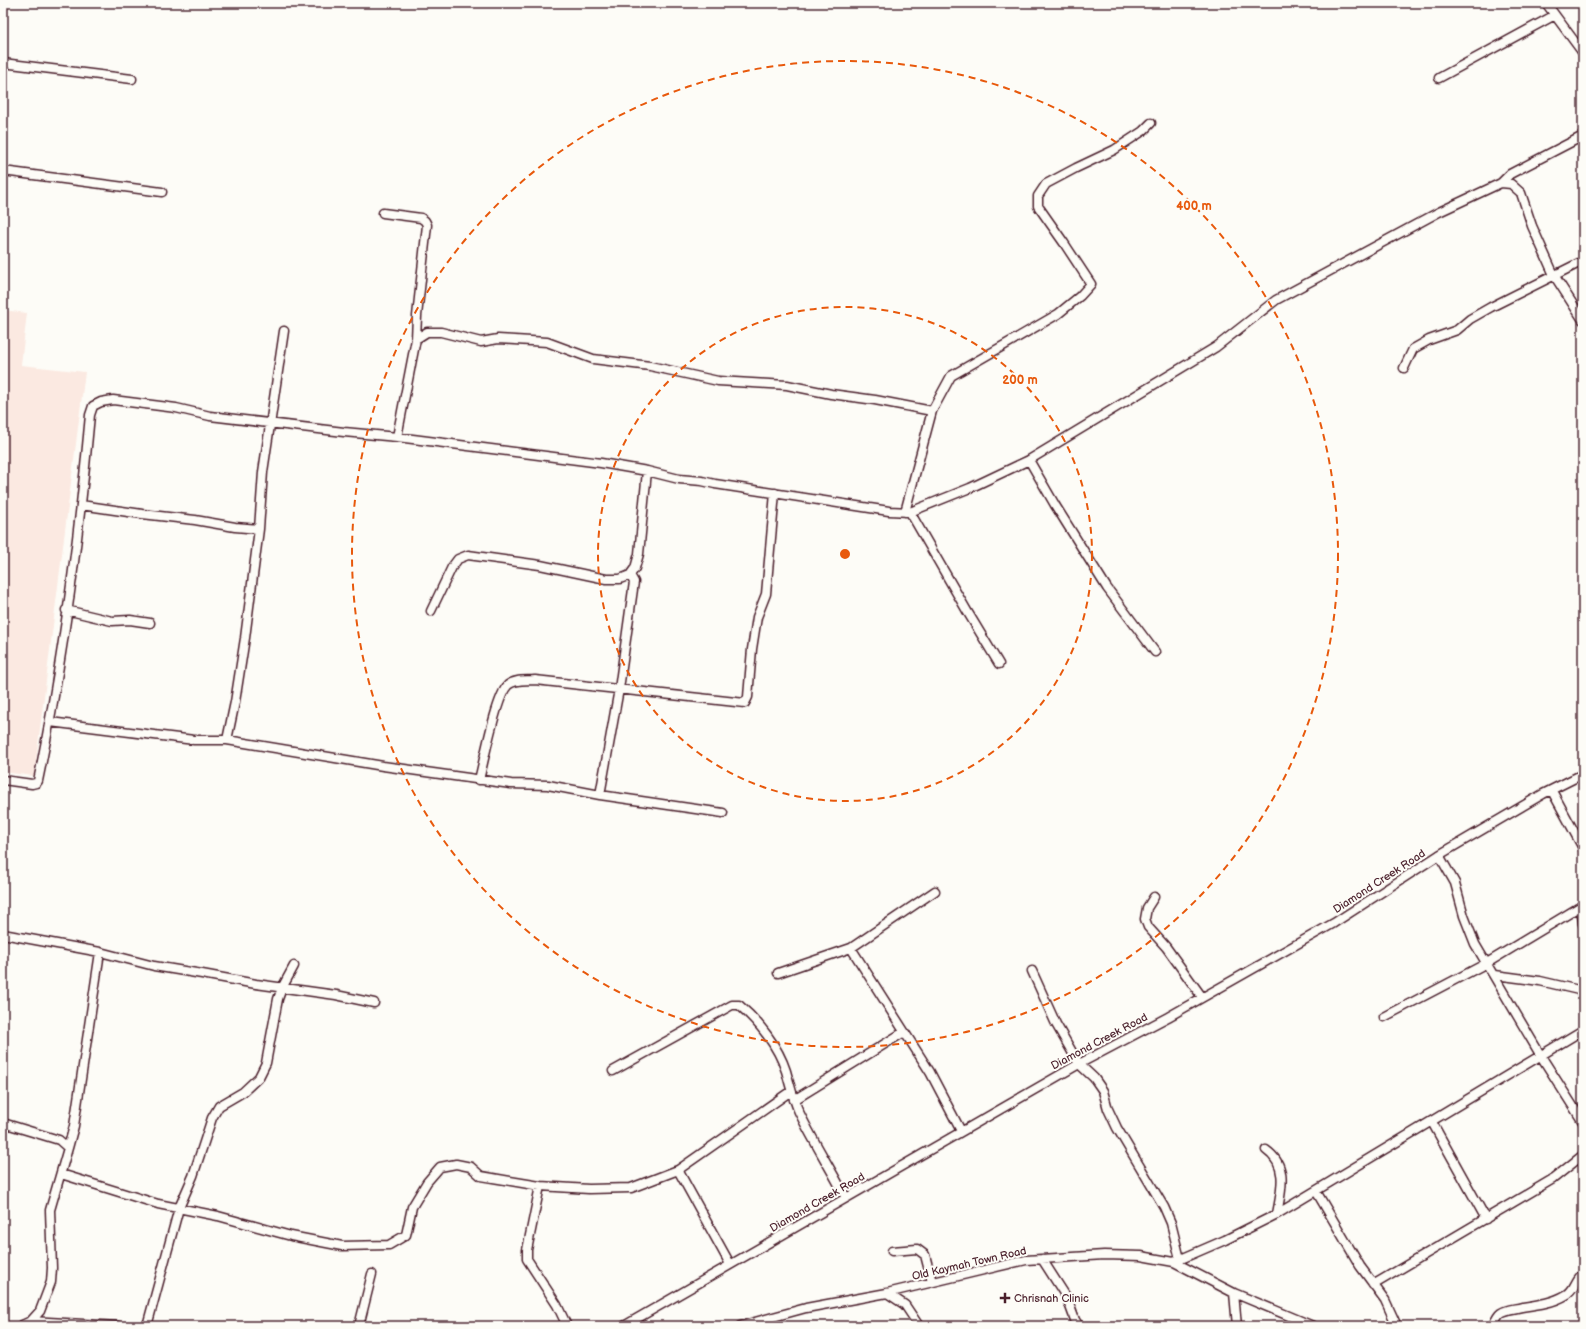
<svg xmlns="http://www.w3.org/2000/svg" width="1586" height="1329" viewBox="0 0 1586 1329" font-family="'Balsamiq Sans',sans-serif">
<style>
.built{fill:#fbe9e1}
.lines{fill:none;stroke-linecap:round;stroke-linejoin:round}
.street-casing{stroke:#4a1f2b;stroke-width:11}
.street{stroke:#fdfcf7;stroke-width:8}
.ring{fill:none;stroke:#e8590c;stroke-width:2;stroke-dasharray:7 5}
.poi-dot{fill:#4a1f2b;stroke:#fdfcf7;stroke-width:1.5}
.labels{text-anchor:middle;stroke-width:4;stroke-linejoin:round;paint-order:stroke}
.street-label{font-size:11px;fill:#4a1f2b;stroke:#fdfcf7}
.poi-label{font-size:11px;fill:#4a1f2b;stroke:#fdfcf7;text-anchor:start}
.centre{fill:#e8590c;stroke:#fdfcf7;stroke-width:2}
.ring-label{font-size:12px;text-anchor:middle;font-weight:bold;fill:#e8590c;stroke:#fdfcf7;stroke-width:4;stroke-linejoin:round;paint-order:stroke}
</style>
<rect width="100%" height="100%" fill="#fdfcf7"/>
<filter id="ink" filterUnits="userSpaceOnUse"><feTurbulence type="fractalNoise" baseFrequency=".025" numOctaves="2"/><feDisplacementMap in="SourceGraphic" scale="8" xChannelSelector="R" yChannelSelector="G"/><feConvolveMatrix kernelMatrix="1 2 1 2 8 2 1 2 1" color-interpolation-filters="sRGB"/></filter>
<g filter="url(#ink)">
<path class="built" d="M3,310L27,313L21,365L85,372L34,776L3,772Z"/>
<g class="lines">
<g class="street-casing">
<path id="street" d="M1546,3L1583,53
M3,63L132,79
M1439,78L1555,15
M3,171L162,192
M1501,183L1511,184L1521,193L1532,226L1554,275L1583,320
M383,213L421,218L425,221L427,225L417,316L416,339
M1404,368L1413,349L1429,340L1457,330L1470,319L1491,307L1583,261
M397,437L416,339L427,332H441L481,342L498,339L547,342L593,359L650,366L718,381L787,385L831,394L875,400L932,411
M1029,460L1055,505L1107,588L1155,652
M81,505L142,514L195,520L235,527L259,529
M905,512L932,411L951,376L1058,314L1080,296L1091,284L1064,243L1038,206V196L1046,184L1076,168L1114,150L1143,131L1151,123
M910,512L967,611L999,664
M66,610L112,621L130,620L150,623
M431,611L452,567L458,559L468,555L540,565L606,579H620L630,575L635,568L639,554L647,471
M50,722L194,740H227L383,766L511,784L548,785L600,795L723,813
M227,740L235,702L245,638L259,529L263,472L284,331
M3,780L32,784L36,783L38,781C63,660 79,537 90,415L93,406L101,402L113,400L176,408L210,416L344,432L397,437L601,463L647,471L679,479L702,481L715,484L889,511L910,512L970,488L1029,460L1216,347L1276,300L1439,212L1501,183L1510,174L1583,136
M479,780C484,761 496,696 508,685C515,679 526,681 535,680L745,703L748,697L752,649L757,617L766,594L775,493
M1552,791L1583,848
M600,795L619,689L634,582L630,575
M1439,855L1455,883L1464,916L1475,944L1541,1056L1583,1122
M1154,897L1147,908L1145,919L1148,927L1166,947L1202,997
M1581,906L1583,924
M3,934L100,952L154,966L202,974L256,984L336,995L374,1003
M851,948L935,891
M1032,971L1056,1024L1079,1064L1094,1078L1103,1091L1108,1109L1117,1128L1164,1207L1171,1223L1180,1259
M778,973L851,948L930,1072L961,1131
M1495,975L1540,981L1583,991
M1384,1017L1487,963L1583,905
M613,1071L732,1005H739C759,1022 778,1046 786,1071C790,1085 793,1099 799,1112C813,1141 831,1169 846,1198
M794,1100L904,1032
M1432,1122L1486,1219
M3,1123L59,1140L68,1148L50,1210L52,1268L51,1282L40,1311L31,1321L20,1326
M68,1148L74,1126L100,952
M1266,1150C1289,1166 1281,1191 1277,1214
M678,1170L730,1264
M61,1174L158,1204L218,1216L291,1236L342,1246L389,1245L406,1235L412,1207L427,1182L440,1167L456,1164L471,1167L481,1176L540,1186L589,1189L631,1188L678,1170L791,1091
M540,1186L527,1250V1259L557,1305L567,1326
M1316,1191L1360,1266L1385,1300L1397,1326
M892,1251L917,1249L925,1255L932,1282
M1042,1259L1067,1298L1075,1320L1079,1326
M1174,1262L1225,1240L1277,1214L1583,1030
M1373,1285L1553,1179L1583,1155
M887,1293L905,1305L919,1326
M1234,1293L1237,1326
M31,1321L118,1326
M147,1326L179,1208L193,1176L212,1118L219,1106L243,1092L259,1077L266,1063L278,999L282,988L294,966
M359,1326L372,1274
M624,1326L1079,1064L1168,1017L1334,923L1439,855L1543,794L1583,774
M740,1326L806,1308L887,1293L1026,1260L1104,1255L1141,1256L1174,1262L1234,1293L1313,1326
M1493,1326C1495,1321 1497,1316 1501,1313C1507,1309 1515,1309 1522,1307C1536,1305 1553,1303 1566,1295C1575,1291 1575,1279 1583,1274"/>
</g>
<use href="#street" class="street"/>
</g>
</g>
<g class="ring">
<circle cx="845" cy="554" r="247"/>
<circle cx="845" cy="554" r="493"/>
</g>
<path class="poi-dot" d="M1003 1292h4v4h4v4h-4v4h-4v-4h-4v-4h4z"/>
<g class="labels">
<g class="street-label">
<text transform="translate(1379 881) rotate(-33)" y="4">Diamond Creek Road</text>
<text transform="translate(1099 1041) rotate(-28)" y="4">Diamond Creek Road</text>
<text transform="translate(817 1202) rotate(-30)" y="4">Diamond Creek Road</text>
<text transform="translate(969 1263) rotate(-13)" y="4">Old Kaymah Town Road</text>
</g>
<g class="poi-label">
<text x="1014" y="1302">Chrisnah Clinic</text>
</g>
</g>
<circle cx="845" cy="554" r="6" class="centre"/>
<g class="ring-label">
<text x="1194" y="210">400 m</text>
<text x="1020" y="384">200 m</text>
</g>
<rect width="1586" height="1329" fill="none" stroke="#fdfcf7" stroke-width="16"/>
<rect x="8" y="8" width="1570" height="1313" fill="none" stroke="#4a1f2b" stroke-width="1.5" filter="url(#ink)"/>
</svg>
